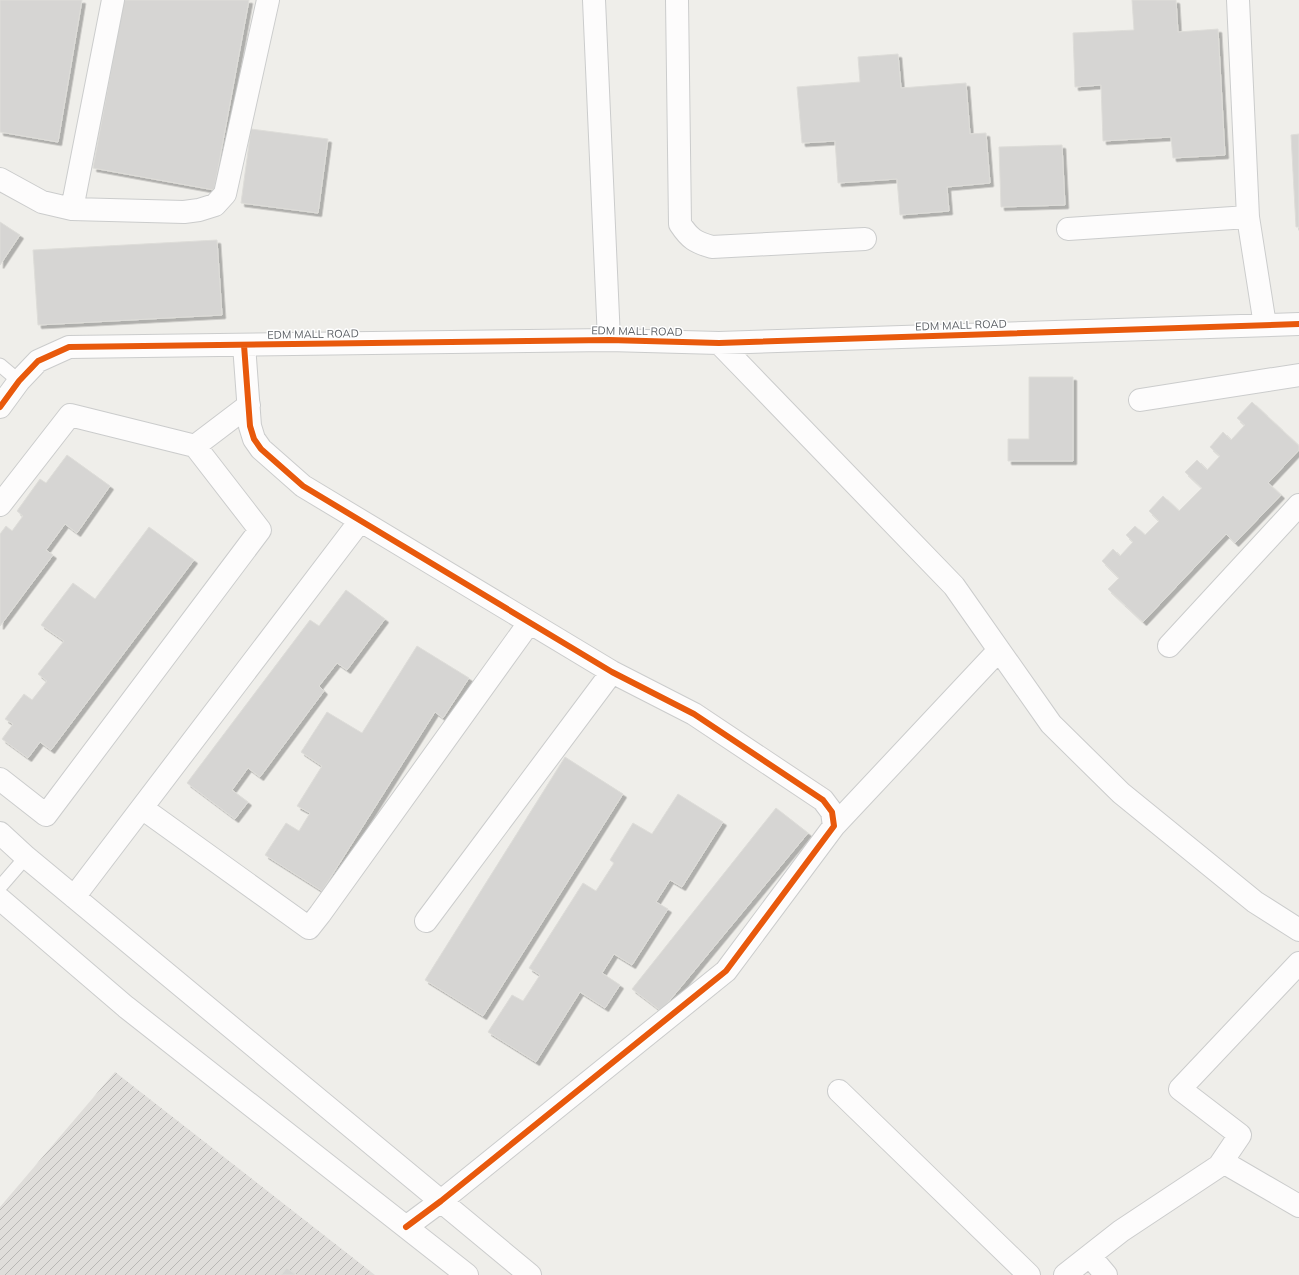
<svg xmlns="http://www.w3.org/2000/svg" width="1299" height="1275" viewBox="0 0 1299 1275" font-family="Mulish,sans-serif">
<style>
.industrial{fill:url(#industrial-furrows)}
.building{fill:#d6d5d3;stroke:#deddd9;filter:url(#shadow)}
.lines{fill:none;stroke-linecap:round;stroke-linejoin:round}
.service-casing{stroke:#cbcccc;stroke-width:15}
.minor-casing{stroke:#cbcccc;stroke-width:24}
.service{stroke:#fdfcfc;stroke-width:13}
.minor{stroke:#fdfcfc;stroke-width:22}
.cycleway-casing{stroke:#fff;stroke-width:8}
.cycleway{stroke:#e8590c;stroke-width:6}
.labels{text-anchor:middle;stroke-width:3;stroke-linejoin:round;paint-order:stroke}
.street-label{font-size:11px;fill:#5f6368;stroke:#fff}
</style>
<defs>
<pattern id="industrial-furrows" width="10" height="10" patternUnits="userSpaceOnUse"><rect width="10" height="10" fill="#dfddda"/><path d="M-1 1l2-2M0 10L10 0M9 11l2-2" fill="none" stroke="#b8b7b5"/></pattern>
<filter id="shadow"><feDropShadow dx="3.5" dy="3.5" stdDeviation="0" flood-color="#0004"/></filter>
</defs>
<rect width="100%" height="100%" fill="#efeeea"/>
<path class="industrial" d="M115,1072L375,1275H0V1207Z"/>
<path class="building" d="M0,0H82L58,142L0,132Z
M124,0H249L214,190L93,168Z
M1132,0H1176L1178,32L1218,29L1225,155L1173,158L1171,137L1103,141L1101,85L1075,87L1073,33L1134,30Z
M898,54L901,88L966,83L970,134L986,133L990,183L947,187L949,211L900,215L897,179L838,183L835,141L802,143L797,87L860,82L858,57Z
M251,129L328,139L318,213L241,203Z
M1299,134V227H1296L1291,135Z
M1062,145L1065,205L1001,207L999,147Z
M0,222L20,235L0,265Z
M217,240L222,315L38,325L33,250Z
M1029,377H1073V461H1008V439H1029Z
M1252,402L1299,446V450L1268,483L1281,495L1235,543L1226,534L1143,622L1108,589L1119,578L1102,561L1113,549L1120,556L1133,542L1126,535L1135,526L1145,535L1159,521L1149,511L1163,496L1179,511L1202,488L1185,472L1197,460L1207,470L1220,456L1210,447L1223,432L1231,440L1245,425L1237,418Z
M67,455L110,486L77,533L65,524L46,550L53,555L0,626V534L6,526L12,531L23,516L17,511L40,479L46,483Z
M149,527L194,560L51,750L40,742L28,758L2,739L13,724L5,719L24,694L32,700L47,681L38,674L64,641L41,625L73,583L95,599Z
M346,590L385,619L347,670L337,663L319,686L324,691L260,777L248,768L232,790L248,802L235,819L187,783L310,620L319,626Z
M417,646L469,678L443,718L435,712L322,891L265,855L286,823L299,831L310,813L297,806L322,766L301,752L327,712L362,733Z
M565,757L623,794L483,1016L425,980Z
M678,794L723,822L682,887L670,880L656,902L668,909L632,965L614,954L602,973L620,985L605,1008L580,992L536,1062L488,1032L512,995L523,1001L540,975L529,968L583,883L596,891L614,863L610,860L633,823L652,834Z
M776,808L808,833L661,1011L632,989Z
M287,1268L296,1275H281Z"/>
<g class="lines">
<g class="service-casing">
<path id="service" d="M0,365L19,381
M0,887L26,857"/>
</g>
<g class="minor-casing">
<path id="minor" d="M594,0L609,340
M677,0L680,224C690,239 695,242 712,247L865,239
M0,179L42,202L72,209L184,212L199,210L215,205L225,194L268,0
M72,209L113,0
M1248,217L1265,325
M1068,229L1248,217L1238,0
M719,343L954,586L1051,724L1121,793L1255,902L1299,930
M244,345L250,426L254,439L261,449L303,486L612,672L694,714L823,800L832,812L834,826L726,971L441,1201L406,1227
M1140,400L1299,375
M0,407L19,381L38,361L69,347L609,340L719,343L1299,324
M195,446L249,405
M0,505L70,415L195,446L260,530L46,815L0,779
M1169,646L1299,505
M142,808L309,928L320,914L529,623
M834,826L999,650
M0,833L26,857L530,1275
M74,897L360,521
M0,899L126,1007L467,1275
M426,921L612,672
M839,1091L1029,1275
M1219,1166L1240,1135L1180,1089L1299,963
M1090,1256L1106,1275
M1065,1275L1121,1231L1219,1166L1225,1164L1230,1166L1299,1206"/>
</g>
<use href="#service" class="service"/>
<use href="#minor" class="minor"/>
<g class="cycleway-casing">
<path id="cycleway" d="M244,345L250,426L254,439L261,449L303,486L612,672L694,714L823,800L832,812L834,826L726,971L441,1201L406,1227
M0,407L19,381L38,361L69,347L609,340L719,343L1299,324"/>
</g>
<use href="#cycleway" class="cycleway"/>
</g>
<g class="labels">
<g class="street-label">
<text transform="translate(961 325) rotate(-2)" y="4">EDM MALL ROAD</text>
<text transform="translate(637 331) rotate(1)" y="4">EDM MALL ROAD</text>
<text transform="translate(313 334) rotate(-1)" y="4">EDM MALL ROAD</text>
</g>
</g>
</svg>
